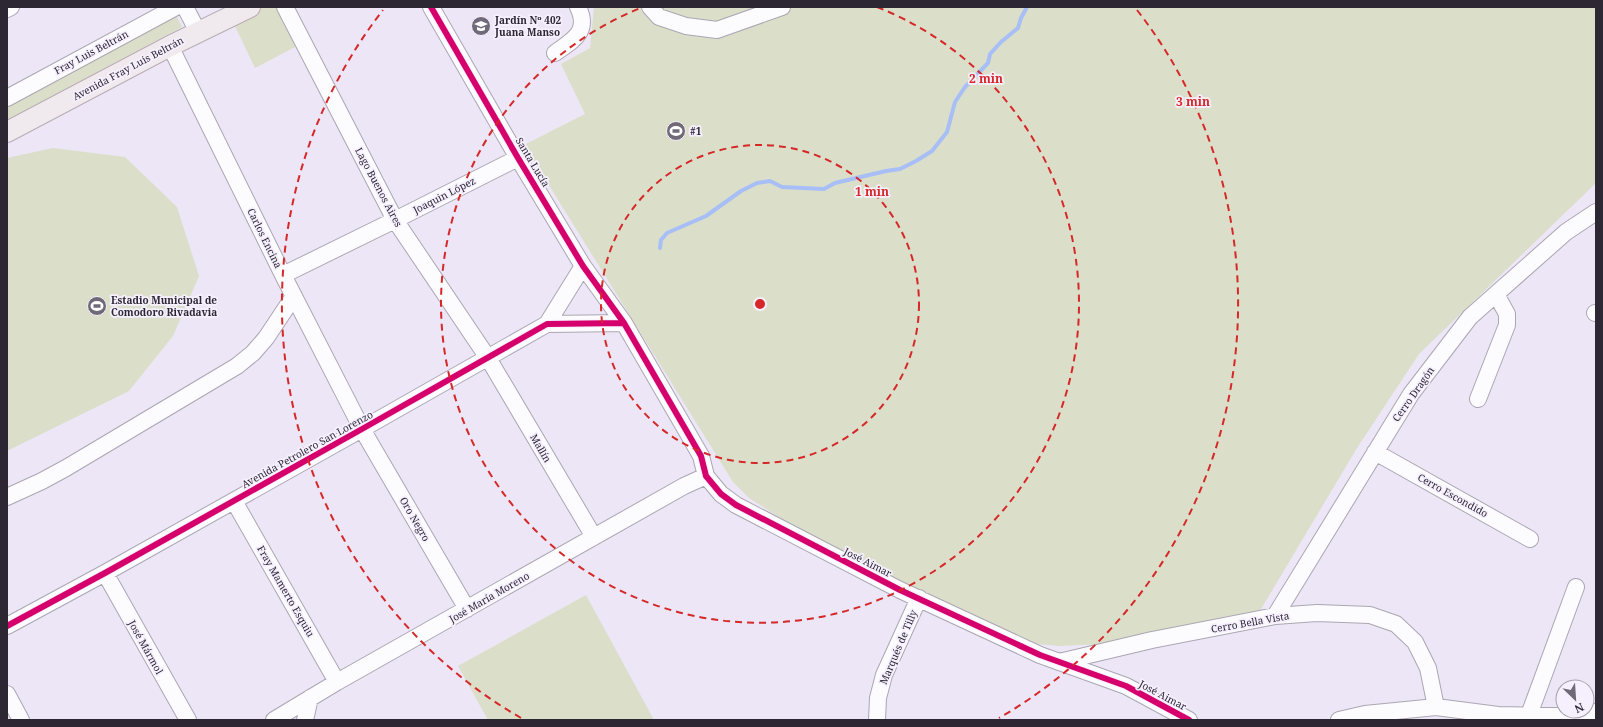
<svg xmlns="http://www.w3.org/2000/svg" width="1603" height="727" viewBox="0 0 1603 727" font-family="'Noto Serif',serif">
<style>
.green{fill:#dbdfc9}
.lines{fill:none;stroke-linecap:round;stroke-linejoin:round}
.stream{stroke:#a7bef6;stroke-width:4}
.minor-casing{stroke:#aca6b3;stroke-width:18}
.major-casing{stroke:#b9acb5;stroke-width:22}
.minor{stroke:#fcfbfe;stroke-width:16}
.major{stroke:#f0e9ed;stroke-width:20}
.cycleway-casing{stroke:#f6f0fe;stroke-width:8}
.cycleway{stroke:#d6006c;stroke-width:6}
.ring{fill:none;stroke:#d62828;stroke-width:2;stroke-dasharray:7 5}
.labels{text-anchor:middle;stroke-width:3.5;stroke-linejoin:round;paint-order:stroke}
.poi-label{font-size:10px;font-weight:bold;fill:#2d2734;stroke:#f6f0fe;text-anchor:start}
.street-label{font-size:10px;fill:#2d2734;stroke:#f6f0fe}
.centre{fill:#d62828;stroke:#f6f0fe;stroke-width:2}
.ring-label{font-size:12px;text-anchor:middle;font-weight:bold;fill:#d62828;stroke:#f6f0fe;stroke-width:3.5;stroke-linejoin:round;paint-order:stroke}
</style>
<rect width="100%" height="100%" fill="#ece6f6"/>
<path class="green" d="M259,7H281L299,45L255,68L232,20Z
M594,7H1596V183L1419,354L1357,448L1258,614L1102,644L1060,646L1036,644L869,566L785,521L749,498L733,482L524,145L585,114L561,64L590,48Z
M175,13L182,27L7,120V103Z
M53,148L125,157L177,207L199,276L173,336L129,391L7,451V158Z
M586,595L654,720H488L458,666Z"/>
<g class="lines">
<path class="stream" d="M660,248L661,240L667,233L706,216L741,191L757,183L770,181L782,187L824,189L835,183L886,171L900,169L916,161L932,151L947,132L955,102L965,87L988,63L990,54L1001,42L1018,28L1021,18L1027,7"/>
<g class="minor-casing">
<path id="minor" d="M185,7L198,32
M285,7L395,220L488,358L594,537
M431,7L518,158L583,266L624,323L701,456L706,476L721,494L736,505L900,590L1040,655L1126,686L1189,720
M650,7L659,17L686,26L717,30L782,7
M7,9L11,7
M170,46L283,275L362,429L467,609
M555,53C573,40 590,32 578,7
M7,98L176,7
M283,275L395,220L518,158
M1595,313H1596
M547,324L583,266
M1478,399L1507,325V314L1496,294
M1375,452L1530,539
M7,497L42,481L66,468L237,366L253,353L266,338L294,296
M234,501L337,682
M105,573L188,720
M1275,616L1411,394L1470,317L1566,232L1596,212
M7,626L105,573L362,429L547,324L624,323
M1059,662L1152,640L1275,616L1317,613L1370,615L1396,624L1415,642L1428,668L1436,707
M7,694L21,720
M1529,715L1576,587
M274,720L337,682L684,486L706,476
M305,720L310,698
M877,720L878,698L884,675L919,598
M1339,720L1365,714L1436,707L1498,715L1568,716L1596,712"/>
</g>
<g class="major-casing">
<path id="major" d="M7,132L170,46L250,7"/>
</g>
<use href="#minor" class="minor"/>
<use href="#major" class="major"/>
<g class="cycleway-casing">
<path id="cycleway" d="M431,7L518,158L583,266L624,323L701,456L706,476L721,494L736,505L900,590L1040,655L1126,686L1189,720
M7,626L105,573L362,429L547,324L624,323"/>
</g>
<use href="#cycleway" class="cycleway"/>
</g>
<g class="ring">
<circle cx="760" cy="304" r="159"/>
<path d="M877 7A319 319 0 1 1 643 7"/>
<path d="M521 718A478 478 0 0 1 383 10M1137 10A478 478 0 0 1 999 718"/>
</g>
<defs>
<g id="school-disc" transform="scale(1)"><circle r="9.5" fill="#706a78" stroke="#f6f0fe"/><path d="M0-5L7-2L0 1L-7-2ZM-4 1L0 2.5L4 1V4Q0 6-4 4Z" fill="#fff"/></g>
<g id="stadium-disc" transform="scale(1)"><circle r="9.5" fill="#706a78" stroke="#f6f0fe"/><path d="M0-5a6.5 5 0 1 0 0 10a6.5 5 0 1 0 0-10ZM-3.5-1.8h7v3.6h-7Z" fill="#fff"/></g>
</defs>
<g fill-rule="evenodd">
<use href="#school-disc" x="481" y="26"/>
<use href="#stadium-disc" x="676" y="131"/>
<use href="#stadium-disc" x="97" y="306"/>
</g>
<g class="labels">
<g class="poi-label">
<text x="495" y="24">Jardín Nº 402<tspan x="495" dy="12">Juana Manso</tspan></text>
<text x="690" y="135">#1</text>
<text x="111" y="304">Estadio Municipal de<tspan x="111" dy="12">Comodoro Rivadavia</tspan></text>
</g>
<g class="street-label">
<text transform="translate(91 52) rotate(-28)" y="4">Fray Luis Beltrán</text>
<text transform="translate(128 68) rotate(-28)" y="4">Avenida Fray Luis Beltrán</text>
<text transform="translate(533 162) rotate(59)" y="4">Santa Lucía</text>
<text transform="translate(379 187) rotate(62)" y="4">Lago Buenos Aires</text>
<text transform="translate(444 195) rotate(-27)" y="4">Joaquin López</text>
<text transform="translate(265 238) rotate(64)" y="4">Carlos Encina</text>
<text transform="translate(1413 394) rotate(-55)" y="4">Cerro Dragón</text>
<text transform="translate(541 448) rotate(60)" y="4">Mallín</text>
<text transform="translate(307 449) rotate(-29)" y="4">Avenida Petrolero San Lorenzo</text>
<text transform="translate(1453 495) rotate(29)" y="4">Cerro Escondido</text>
<text transform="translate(415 519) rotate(60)" y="4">Oro Negro</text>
<text transform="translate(868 562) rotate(27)" y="4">José Aimar</text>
<text transform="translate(286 591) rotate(60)" y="4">Fray Mamerto Esquiu</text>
<text transform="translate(489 597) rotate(-30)" y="4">José María Moreno</text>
<text transform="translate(1250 622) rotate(-10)" y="4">Cerro Bella Vista</text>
<text transform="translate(146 647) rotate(61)" y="4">José Mármol</text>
<text transform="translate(898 647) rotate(-67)" y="4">Marqués de Tilly</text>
<text transform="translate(1163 695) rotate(28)" y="4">José Aimar</text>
</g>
</g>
<circle cx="760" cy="304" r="6" class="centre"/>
<g class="ring-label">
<text x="986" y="83">2 min</text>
<text x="1193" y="106">3 min</text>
<text x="872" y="196">1 min</text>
</g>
<rect width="1603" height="727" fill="none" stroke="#2d2734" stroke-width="16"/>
<g transform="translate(1575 699) rotate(155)"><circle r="19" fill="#f6f0fe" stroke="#a6a0ad"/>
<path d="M0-3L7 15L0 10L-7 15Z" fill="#706a78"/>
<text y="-6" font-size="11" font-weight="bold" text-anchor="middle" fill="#2d2734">N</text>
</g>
</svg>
